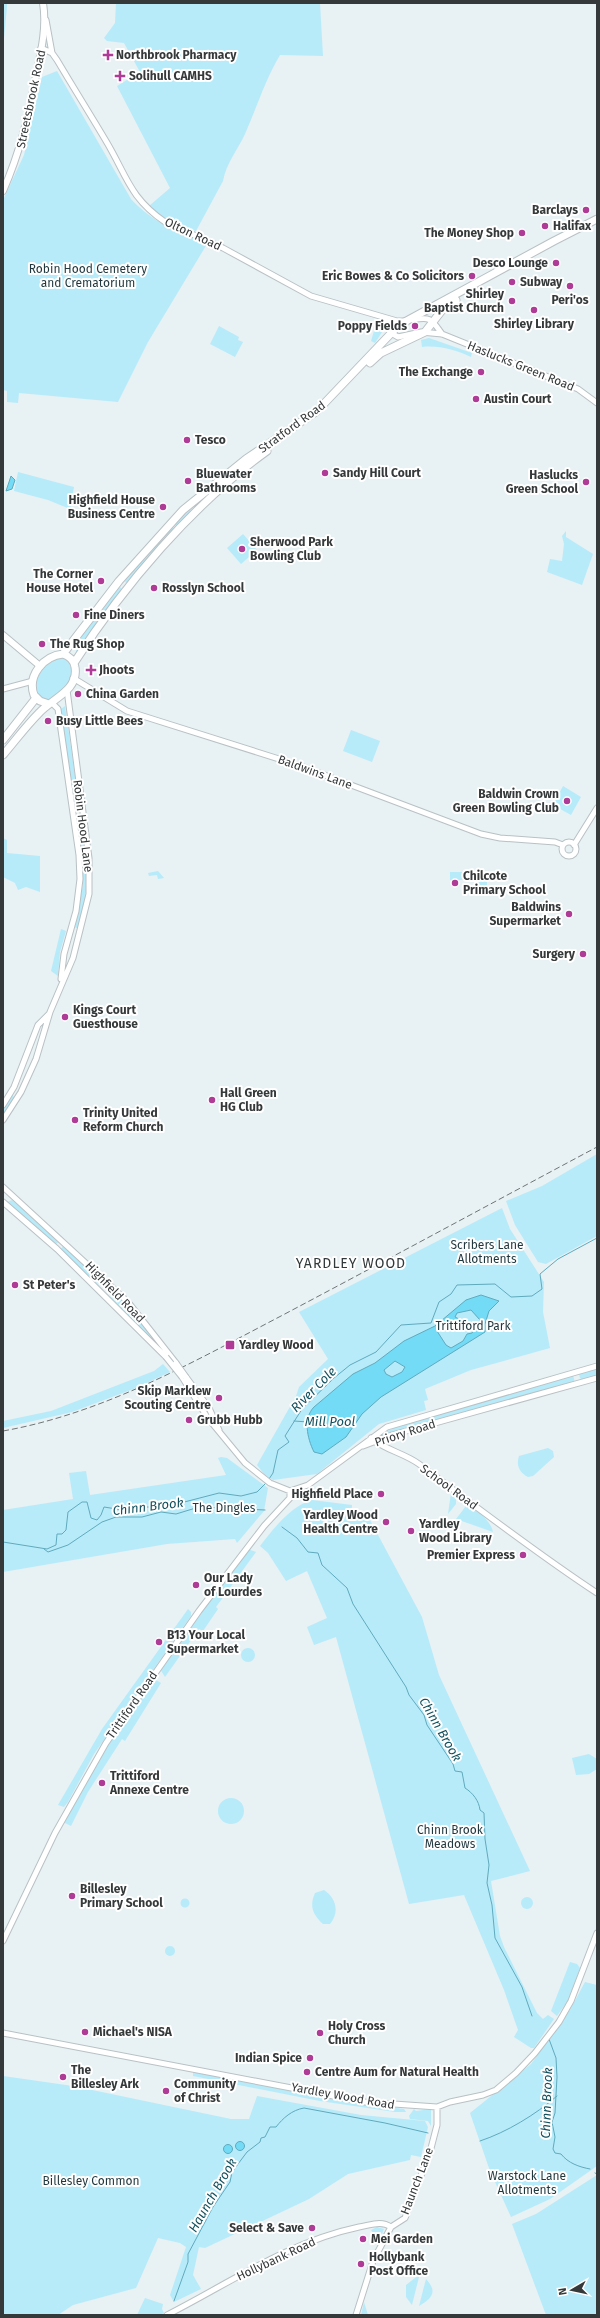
<svg xmlns="http://www.w3.org/2000/svg" width="600" height="2318" viewBox="0 0 600 2318" font-family="'Fira Sans',sans-serif">
<style>
.green{fill:#b7ebf9}
.water{fill:#73dbf5;stroke:#60aabd;fill-rule:evenodd}
.lines{fill:none;stroke-linecap:round;stroke-linejoin:round}
.stream{stroke:#60aabd;stroke-width:1}
.tertiary-casing{stroke:#b9c1c4;stroke-width:7}
.secondary-casing{stroke:#b9c1c4;stroke-width:8}
.trunk-casing{stroke:#b9c1c4;stroke-width:9}
.tertiary{stroke:#fff;stroke-width:5}
.secondary{stroke:#fff;stroke-width:6}
.trunk{stroke:#fff;stroke-width:7}
.rail{stroke:#6f7576;stroke-width:1;stroke-dasharray:6 3;stroke-linecap:butt}
.tertiary-bridge-casing{stroke:#b9c1c4;stroke-width:7;stroke-linecap:butt}
.tertiary-bridge{stroke:#fff;stroke-width:5}
.poi-dot{fill:#ae3b96;stroke:#fff;stroke-width:1.5}
.labels{text-anchor:middle;stroke-width:4;stroke-linejoin:round;paint-order:stroke}
.poi-label{font-size:12px;font-weight:bold;fill:#35393a;stroke:#fff;text-anchor:start}
.street-label{font-size:12px;fill:#35393a;stroke:#fff}
.park-label{font-size:12px;fill:#1f373d;stroke:#fff}
.water-label{font-size:13px;font-style:italic;fill:#13505e;stroke:#fff}
.quarter-label{font-size:14px;letter-spacing:1px;fill:#32393b;stroke:#fff}
</style>
<rect width="100%" height="100%" fill="#e8f1f4"/>
<path class="green" d="M3,3H7V7L3,49Z
M116,3H320L323,56L280,55C265,80 257,107 245,134C238,149 226,164 223,181L196,231L166,220L149,206L170,188L117,86L140,72L124,43L107,41L104,38L115,23Z
M57,71L131,199C152,222 178,232 207,244L148,342L118,402L19,393L18,403L7,402V391L3,390V200L24,155L42,77Z
M377,321L382,324L384,329L375,343L371,341Z
M219,326L239,337L238,340L243,342L235,357L210,344Z
M429,338L472,353L471,357C456,350 439,345 422,347L421,340Z
M18,472L74,487L70,509L48,500L14,491Z
M190,509L191,512L177,527L174,523Z
M169,527H172L174,530L126,583L125,581Z
M566,531V537L593,554L582,585L547,572L550,559L562,561L564,544L562,536Z
M243,534L257,550L241,564L227,548Z
M120,587L123,590L76,654L77,642Z
M62,657L67,659C79,677 66,689 51,700L41,699C28,681 45,662 62,657Z
M65,706L80,810L78,812L74,809L61,709Z
M351,730L380,741L372,762L343,751Z
M563,786L581,797L571,815L553,805Z
M79,826H82C94,857 87,897 78,928H76L75,927L83,885Z
M3,838L7,840V853L40,856V892L26,887L18,890L15,883L3,877Z
M158,871L164,878L158,879L157,875L149,876L148,873Z
M450,872H467V880H450Z
M478,877H487V893H479Z
M61,929L66,931L60,952L58,976L51,971Z
M12,1094L15,1099L3,1117V1107Z
M597,1154V1236L546,1264L538,1262L515,1225L506,1201L542,1186Z
M12,1200L55,1237L58,1243L55,1244L7,1202Z
M502,1208L510,1229L544,1282L543,1312L550,1348L471,1370L425,1389L428,1400L424,1401L426,1410L379,1424L317,1474L273,1480L264,1474L257,1465L296,1396L299,1387L328,1359L299,1312Z
M64,1245L107,1286L105,1290L60,1250Z
M114,1292L140,1319L153,1341L110,1296Z
M163,1364L170,1372L136,1388L72,1412L3,1428V1421L51,1411L154,1371Z
M597,1368V1376L582,1380L580,1378L579,1374Z
M573,1375L575,1383L383,1436L381,1434L402,1424Z
M548,1448L553,1451L554,1457L533,1476L528,1477C519,1472 516,1465 519,1456Z
M221,1457L227,1458L268,1488L264,1511L237,1543L235,1539L167,1544L3,1572V1510L73,1499L69,1473L86,1471L90,1495L226,1475L218,1458Z
M451,1493L456,1496V1504L448,1514Z
M312,1500L352,1505L351,1519L370,1520L422,1617L439,1675L530,1871L491,1881L500,1936L504,1947L537,2013L543,2019L548,2015L554,2019L534,2048H531L514,2037L518,2030L504,1990L464,1895L409,1904L336,1637L314,1645L307,1627L327,1618L307,1571L286,1581L268,1553L260,1546C273,1529 291,1506 312,1500Z
M466,1506C477,1509 491,1521 493,1532L456,1519Z
M248,1549L256,1552L216,1607L218,1609L203,1631L199,1629L165,1677L160,1669Z
M188,1609L191,1612V1616L94,1754L68,1802L64,1807L58,1805L102,1729Z
M241 1655a7 7 0 1 1 14 0a7 7 0 1 1-14 0Z
M156,1680L161,1683L125,1741L122,1739L88,1792L71,1826L63,1822L107,1745L152,1682Z
M589,1754L597,1759V1769L589,1774L576,1775L572,1758Z
M218 1811a13 13 0 1 1 26 0a13 13 0 1 1-26 0Z
M324,1890C336,1898 340,1912 330,1924H323C313,1914 309,1907 315,1893Z
M521 1903a6 6 0 1 1 12 0a6 6 0 1 1-12 0Z
M180.5 1903a4.5 4.5 0 1 1 9 0a4.5 4.5 0 1 1-9 0Z
M165 1951a5 5 0 1 1 10 0a5 5 0 1 1-10 0Z
M570,1962L577,1964L580,1968L569,1999L557,2016L551,2011Z
M585,1982L597,1985V2166L550,2199L511,2217L490,2171L470,2113L531,2064L570,2010Z
M193,2071L373,2105L404,2109L406,2112H395L320,2101L193,2076Z
M3,2076L73,2086L231,2119H249L257,2096L361,2115L425,2121L428,2127L421,2157L411,2155L410,2160L348,2174L309,2199L205,2248L199,2247L193,2275L201,2289L174,2302L170,2295L186,2247L180,2243L158,2238L136,2288L73,2305L58,2315H3Z
M414,2109L416,2111L431,2109V2126L428,2121L410,2119L409,2116Z
M597,2175V2315H546L512,2224L536,2214Z
M377,2227L384,2229L379,2241L371,2230Z
M420,2274L419,2277L412,2305L406,2297V2285Z
M426,2279C438,2292 432,2298 419,2306Z
M145,2298L163,2304L162,2309L164,2313L160,2315H137Z
M364,2302L368,2315H361Z"/>
<path class="water" d="M11,476L15,480L12,489L6,491Z
M481,1295L499,1301L489,1311L485,1324V1332L381,1397L362,1414L346,1437L322,1454L314,1452C307,1438 303,1418 314,1407L353,1374L375,1363L404,1341L435,1326L466,1300ZM471,1310L480,1320L472,1333L467,1334L463,1341L451,1348L446,1345L437,1331C444,1325 451,1325 459,1319L455,1317L457,1313ZM395,1361L405,1367L402,1372L392,1377L386,1374L384,1370Z
M235.5 2146a4.5 4.5 0 1 1 9 0a4.5 4.5 0 1 1-9 0Z
M223.5 2149a4.5 4.5 0 1 1 9 0a4.5 4.5 0 1 1-9 0Z"/>
<g class="lines">
<path class="stream" d="M294,1421L308,1422
M269,1479L273,1473L278,1450L289,1442L285,1436L302,1409L334,1378L350,1365L376,1352L401,1325L431,1323L439,1302L451,1294L457,1285L495,1284L511,1297L532,1296L542,1289L540,1274L558,1259L597,1238
M282,1527L297,1538L308,1552L318,1553L322,1565L347,1588L353,1604L406,1687L409,1695L424,1715L427,1725L453,1764L455,1771L462,1772L465,1788C473,1793 479,1801 480,1810L484,1813L485,1839L489,1865L487,1883L492,1905L495,1938L522,1987L532,2016
M3,1542L47,1549L56,1545L57,1534H62L66,1530L68,1512L82,1502H87L91,1518L97,1520L101,1515L104,1507L129,1511L140,1507H165L219,1493L241,1496L257,1492L267,1482
M44,1549L48,1552L68,1545L102,1522L116,1517H142L161,1512L176,1514L199,1507L265,1510
M549,2039L556,2058L557,2077L555,2113L552,2122L555,2137L553,2149L555,2153L561,2154C568,2163 579,2167 590,2169
M480,2141C507,2132 535,2115 557,2096
M595,2173L597,2174
M174,2301L188,2262V2254L213,2207L230,2182L232,2172L247,2152L260,2142L261,2138L265,2137L270,2127H276C283,2118 292,2110 304,2108L385,2123L428,2133"/>
<g class="tertiary-casing">
<path id="tertiary" d="M46,20L52,53
M41,48L52,53L57,60C73,87 90,114 106,141C127,176 129,197 165,222L223,248L311,296L397,321H405
M385,318L391,333L398,337L421,332L442,334L578,389L597,403
M413,320C431,316 432,320 442,334
M73,678L127,711L298,765L481,834L500,838L555,842L563,845
M3,689L33,681
M52,703L58,709L79,855L80,879L76,911L64,954L61,979
M562 849a7 7 0 1 1 14 0a7 7 0 1 1-14 0Z
M574,845L597,808
M3,1105L14,1087L38,1025L49,1014
M3,1120L21,1092L36,1059L50,1012L73,958L89,894V858L67,690
M3,1187L128,1302L176,1363
M3,1202L57,1249L166,1357
M182,1377L207,1417L245,1463L270,1483L290,1491L308,1485L387,1427L597,1366
M186,1377L209,1408L219,1430
M371,1438C385,1450 404,1453 419,1464C478,1508 536,1553 597,1593
M363,1446L392,1435L597,1378
M3,1941L55,1833L106,1743L199,1611L264,1526L290,1498V1491
M3,2033L365,2102L437,2107L450,2102L483,2095L496,2090L516,2073L535,2053L559,2022L571,2001L597,1933
M167,2315C230,2283 288,2242 359,2227C371,2225 381,2220 391,2227
M356,2315L373,2261L391,2227L405,2218L430,2152L437,2125V2107"/>
</g>
<g class="secondary-casing">
<path id="secondary" d="M3,191C20,152 28,118 36,76C41,52 47,27 43,3
M3,635L40,666"/>
</g>
<g class="trunk-casing">
<path id="trunk" d="M370,363L381,353L425,332L443,309L456,300
M63,654L119,581L183,510L246,459L317,411L399,325L554,241L597,219
M74,663C124,585 192,505 267,451
M3,740L36,698
M3,755C15,741 26,726 39,713C51,699 79,691 75,667C74,660 69,656 63,654C44,656 27,675 34,695L40,701L49,704"/>
</g>
<use href="#tertiary" class="tertiary"/>
<use href="#secondary" class="secondary"/>
<use href="#trunk" class="trunk"/>
<path class="rail" d="M3,1431C104,1413 191,1363 281,1316C387,1260 492,1203 597,1147"/>
<g class="tertiary-bridge-casing">
<path id="tertiary-bridge" d="M166,1357L182,1377
M176,1363L186,1377"/>
</g>
<use href="#tertiary-bridge" class="tertiary-bridge"/>
</g>
<g class="poi-dot">
<path d="M106 49h4v4h4v4h-4v4h-4v-4h-4v-4h4z"/>
<path d="M118 70h4v4h4v4h-4v4h-4v-4h-4v-4h4z"/>
<circle cx="586" cy="210" r="4"/>
<circle cx="545" cy="226" r="4"/>
<circle cx="522" cy="233" r="4"/>
<circle cx="556" cy="263" r="4"/>
<circle cx="472" cy="276" r="4"/>
<circle cx="512" cy="282" r="4"/>
<circle cx="570" cy="286" r="4"/>
<circle cx="512" cy="301" r="4"/>
<circle cx="534" cy="310" r="4"/>
<circle cx="415" cy="326" r="4"/>
<circle cx="481" cy="372" r="4"/>
<circle cx="476" cy="399" r="4"/>
<circle cx="187" cy="440" r="4"/>
<circle cx="325" cy="473" r="4"/>
<circle cx="188" cy="481" r="4"/>
<circle cx="586" cy="482" r="4"/>
<circle cx="163" cy="507" r="4"/>
<circle cx="242" cy="549" r="4"/>
<circle cx="101" cy="581" r="4"/>
<circle cx="154" cy="588" r="4"/>
<circle cx="76" cy="615" r="4"/>
<circle cx="42" cy="644" r="4"/>
<path d="M89 664h4v4h4v4h-4v4h-4v-4h-4v-4h4z"/>
<circle cx="78" cy="694" r="4"/>
<circle cx="48" cy="721" r="4"/>
<circle cx="567" cy="801" r="4"/>
<circle cx="455" cy="883" r="4"/>
<circle cx="569" cy="914" r="4"/>
<circle cx="583" cy="954" r="4"/>
<circle cx="65" cy="1017" r="4"/>
<circle cx="212" cy="1100" r="4"/>
<circle cx="75" cy="1120" r="4"/>
<circle cx="15" cy="1285" r="4"/>
<rect x="225" y="1340" width="10" height="10" rx="2"/>
<circle cx="219" cy="1398" r="4"/>
<circle cx="189" cy="1420" r="4"/>
<circle cx="381" cy="1494" r="4"/>
<circle cx="386" cy="1522" r="4"/>
<circle cx="411" cy="1531" r="4"/>
<circle cx="523" cy="1555" r="4"/>
<circle cx="196" cy="1585" r="4"/>
<circle cx="159" cy="1642" r="4"/>
<circle cx="102" cy="1783" r="4"/>
<circle cx="72" cy="1896" r="4"/>
<circle cx="85" cy="2032" r="4"/>
<circle cx="320" cy="2033" r="4"/>
<circle cx="310" cy="2058" r="4"/>
<circle cx="307" cy="2072" r="4"/>
<circle cx="63" cy="2077" r="4"/>
<circle cx="166" cy="2091" r="4"/>
<circle cx="312" cy="2228" r="4"/>
<circle cx="363" cy="2239" r="4"/>
<circle cx="361" cy="2264" r="4"/>
</g>
<g class="labels">
<g class="poi-label">
<text x="116" y="59">Northbrook Pharmacy</text>
<text x="129" y="80">Solihull CAMHS</text>
<text x="578" y="214" text-anchor="end">Barclays</text>
<text x="553" y="230">Halifax</text>
<text x="514" y="237" text-anchor="end">The Money Shop</text>
<text x="548" y="267" text-anchor="end">Desco Lounge</text>
<text x="464" y="280" text-anchor="end">Eric Bowes &amp; Co Solicitors</text>
<text x="520" y="286">Subway</text>
<text x="504" y="298" text-anchor="end">Shirley<tspan x="504" dy="14">Baptist Church</tspan></text>
<text x="570" y="304" text-anchor="middle">Peri'os</text>
<text x="534" y="328" text-anchor="middle">Shirley Library</text>
<text x="407" y="330" text-anchor="end">Poppy Fields</text>
<text x="473" y="376" text-anchor="end">The Exchange</text>
<text x="484" y="403">Austin Court</text>
<text x="195" y="444">Tesco</text>
<text x="333" y="477">Sandy Hill Court</text>
<text x="196" y="478">Bluewater<tspan x="196" dy="14">Bathrooms</tspan></text>
<text x="578" y="479" text-anchor="end">Haslucks<tspan x="578" dy="14">Green School</tspan></text>
<text x="155" y="504" text-anchor="end">Highfield House<tspan x="155" dy="14">Business Centre</tspan></text>
<text x="250" y="546">Sherwood Park<tspan x="250" dy="14">Bowling Club</tspan></text>
<text x="93" y="578" text-anchor="end">The Corner<tspan x="93" dy="14">House Hotel</tspan></text>
<text x="162" y="592">Rosslyn School</text>
<text x="84" y="619">Fine Diners</text>
<text x="50" y="648">The Rug Shop</text>
<text x="99" y="674">Jhoots</text>
<text x="86" y="698">China Garden</text>
<text x="56" y="725">Busy Little Bees</text>
<text x="559" y="798" text-anchor="end">Baldwin Crown<tspan x="559" dy="14">Green Bowling Club</tspan></text>
<text x="463" y="880">Chilcote<tspan x="463" dy="14">Primary School</tspan></text>
<text x="561" y="911" text-anchor="end">Baldwins<tspan x="561" dy="14">Supermarket</tspan></text>
<text x="575" y="958" text-anchor="end">Surgery</text>
<text x="73" y="1014">Kings Court<tspan x="73" dy="14">Guesthouse</tspan></text>
<text x="220" y="1097">Hall Green<tspan x="220" dy="14">HG Club</tspan></text>
<text x="83" y="1117">Trinity United<tspan x="83" dy="14">Reform Church</tspan></text>
<text x="23" y="1289">St Peter's</text>
<text x="239" y="1349">Yardley Wood</text>
<text x="211" y="1395" text-anchor="end">Skip Marklew<tspan x="211" dy="14">Scouting Centre</tspan></text>
<text x="197" y="1424">Grubb Hubb</text>
<text x="373" y="1498" text-anchor="end">Highfield Place</text>
<text x="378" y="1519" text-anchor="end">Yardley Wood<tspan x="378" dy="14">Health Centre</tspan></text>
<text x="419" y="1528">Yardley<tspan x="419" dy="14">Wood Library</tspan></text>
<text x="515" y="1559" text-anchor="end">Premier Express</text>
<text x="204" y="1582">Our Lady<tspan x="204" dy="14">of Lourdes</tspan></text>
<text x="167" y="1639">B13 Your Local<tspan x="167" dy="14">Supermarket</tspan></text>
<text x="110" y="1780">Trittiford<tspan x="110" dy="14">Annexe Centre</tspan></text>
<text x="80" y="1893">Billesley<tspan x="80" dy="14">Primary School</tspan></text>
<text x="328" y="2030">Holy Cross<tspan x="328" dy="14">Church</tspan></text>
<text x="93" y="2036">Michael's NISA</text>
<text x="302" y="2062" text-anchor="end">Indian Spice</text>
<text x="71" y="2074">The<tspan x="71" dy="14">Billesley Ark</tspan></text>
<text x="315" y="2076">Centre Aum for Natural Health</text>
<text x="174" y="2088">Community<tspan x="174" dy="14">of Christ</tspan></text>
<text x="304" y="2232" text-anchor="end">Select &amp; Save</text>
<text x="371" y="2243">Mei Garden</text>
<text x="369" y="2261">Hollybank<tspan x="369" dy="14">Post Office</tspan></text>
</g>
<g class="street-label">
<text transform="translate(31 99) rotate(-78)" y="4">Streetsbrook Road</text>
<text transform="translate(193 234) rotate(25)" y="4">Olton Road</text>
<text transform="translate(521 366) rotate(22)" y="4">Haslucks Green Road</text>
<text transform="translate(292 427) rotate(-36)" y="4">Stratford Road</text>
<text transform="translate(315 772) rotate(20)" y="4">Baldwins Lane</text>
<text transform="translate(83 826) rotate(83)" y="4">Robin Hood Lane</text>
<text transform="translate(115 1292) rotate(46)" y="4">Highfield Road</text>
<text transform="translate(405 1433) rotate(-18)" y="4">Priory Road</text>
<text transform="translate(449 1487) rotate(36)" y="4">School Road</text>
<text transform="translate(132 1705) rotate(-55)" y="4">Trittiford Road</text>
<text transform="translate(343 2096) rotate(10)" y="4">Yardley Wood Road</text>
<text transform="translate(417 2181) rotate(-69)" y="4">Haunch Lane</text>
<text transform="translate(276 2259) rotate(-25)" y="4">Hollybank Road</text>
</g>
<g class="park-label">
<text x="88" y="273">Robin Hood Cemetery<tspan x="88" dy="14">and Crematorium</tspan></text>
<text x="487" y="1249">Scribers Lane<tspan x="487" dy="14">Allotments</tspan></text>
<text x="473" y="1330">Trittiford Park</text>
<text x="224" y="1512">The Dingles</text>
<text x="450" y="1834">Chinn Brook<tspan x="450" dy="14">Meadows</tspan></text>
<text x="527" y="2180">Warstock Lane<tspan x="527" dy="14">Allotments</tspan></text>
<text x="91" y="2185">Billesley Common</text>
</g>
<g class="water-label">
<text transform="translate(313 1389) rotate(-45)" y="5">River Cole</text>
<text x="330" y="1426">Mill Pool</text>
<text transform="translate(148 1506) rotate(-7)" y="5">Chinn Brook</text>
<text transform="translate(441 1729) rotate(60)" y="5">Chinn Brook</text>
<text transform="translate(546 2103) rotate(-88)" y="5">Chinn Brook</text>
<text transform="translate(212 2195) rotate(-60)" y="5">Haunch Brook</text>
</g>
<g class="quarter-label">
<text x="351" y="1268">YARDLEY WOOD</text>
</g>
</g>
<rect width="600" height="2318" fill="none" stroke="#35393a" stroke-width="8"/>
<g transform="translate(572 2290) rotate(261)" stroke="#ffffff" stroke-width="3" paint-order="stroke">
<path d="M0-3L7 15L0 10L-7 15Z" fill="#35393a"/>
<text y="-6" font-size="11" font-weight="bold" text-anchor="middle" fill="#35393a">N</text>
</g>
</svg>
